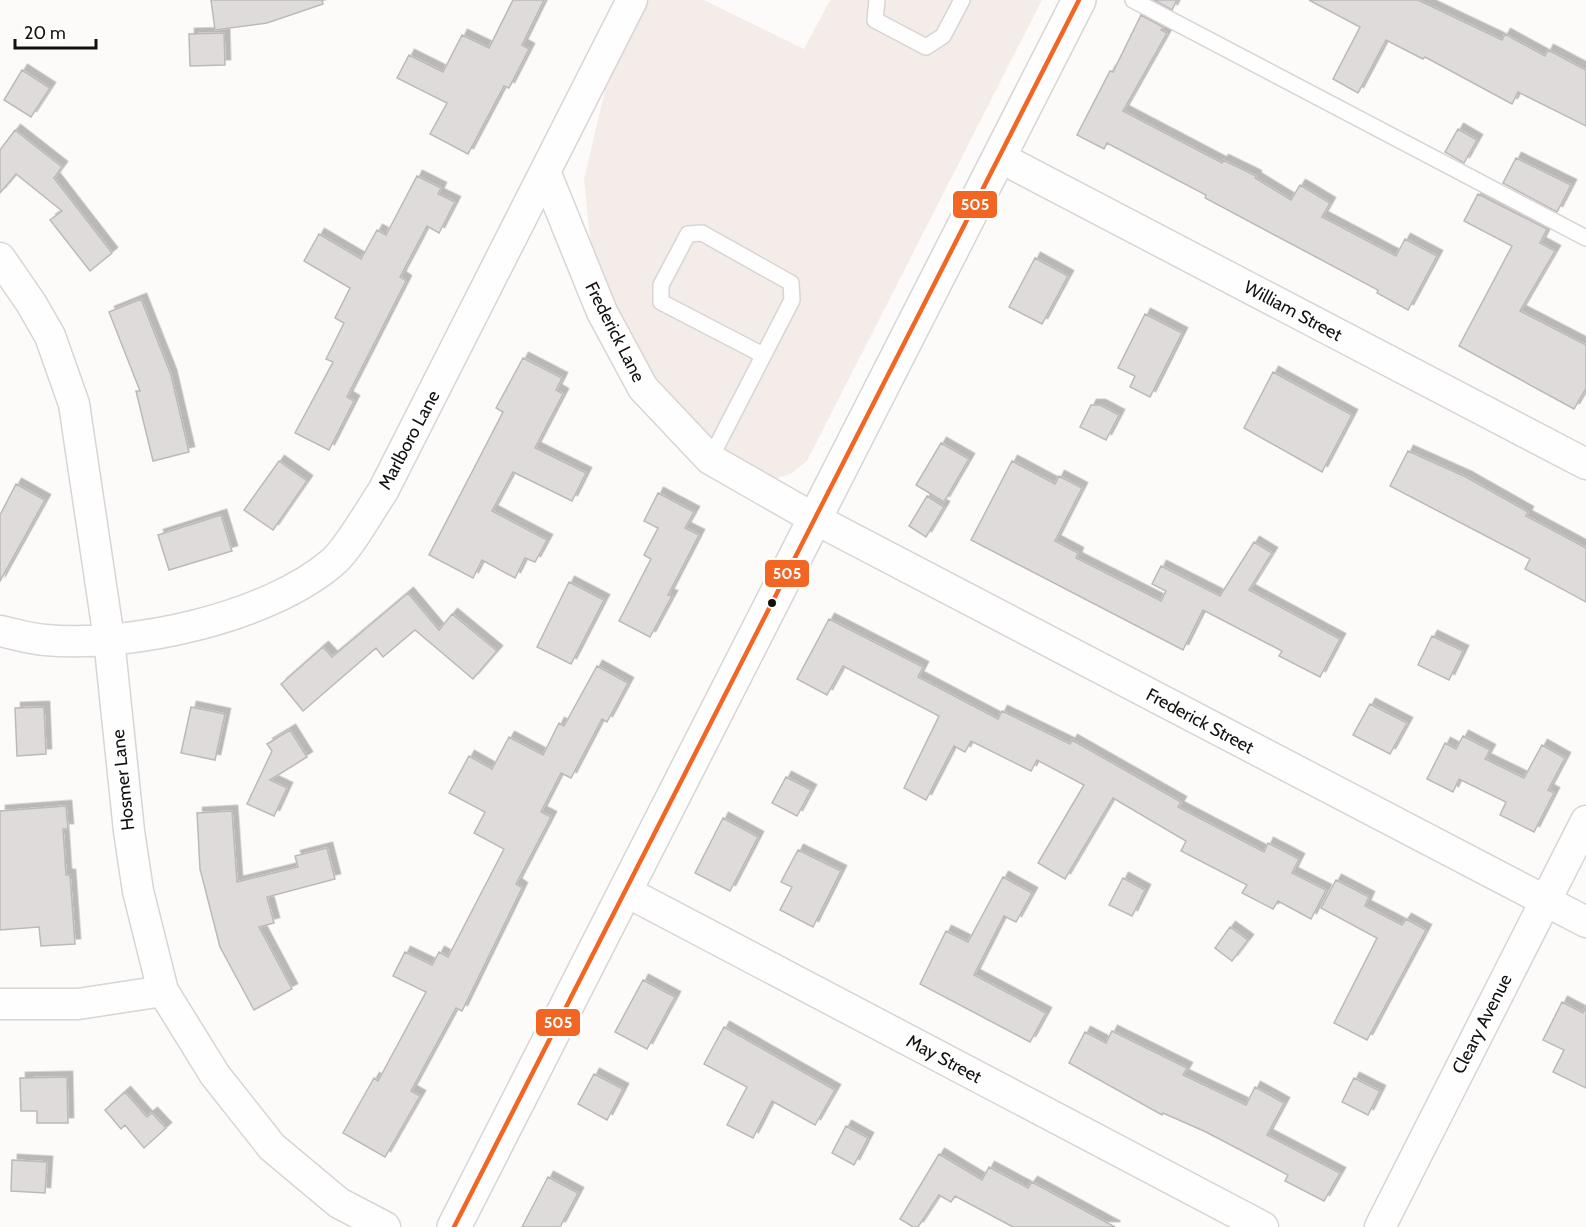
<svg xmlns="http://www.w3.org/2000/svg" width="1586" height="1227" viewBox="0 0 1586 1227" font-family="Cabin,sans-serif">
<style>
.built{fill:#f4ece8}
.building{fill:#dedbda;stroke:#bcbab9;stroke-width:1.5;filter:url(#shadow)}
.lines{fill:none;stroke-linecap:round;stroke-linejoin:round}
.lane-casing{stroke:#d8d5d3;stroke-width:18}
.street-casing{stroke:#d8d5d3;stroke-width:33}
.secondary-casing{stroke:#d8d5d3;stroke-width:36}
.lane{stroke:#fffefe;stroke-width:15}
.street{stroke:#fffefe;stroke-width:30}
.secondary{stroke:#fffefe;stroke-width:33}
.bus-1-casing{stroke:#fff;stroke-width:9}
.bus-1{stroke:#f26522;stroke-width:4.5}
.bus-dot{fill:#14110f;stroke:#fff;stroke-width:2}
.labels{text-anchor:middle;stroke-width:6;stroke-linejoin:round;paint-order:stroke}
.street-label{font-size:18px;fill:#14110f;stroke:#fff}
.line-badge{stroke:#fff;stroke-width:2}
.badge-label{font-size:16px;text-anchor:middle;font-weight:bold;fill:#fff}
</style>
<defs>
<filter id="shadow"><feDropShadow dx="5.5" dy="-5.5" stdDeviation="0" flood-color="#0004"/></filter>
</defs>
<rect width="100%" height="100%" fill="#fdfbfa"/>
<path class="built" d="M649,0H704L804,49L830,0H1042L807,461L792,473L778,478L753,474L730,463L661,398L610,305L591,249L584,179L606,86Z"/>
<path class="building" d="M211,0H322L323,4L267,23L215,30Z
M513,0H544L522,45L529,49L509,88L504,86L468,154L430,134L447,103L397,78L409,55L443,72L462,35L489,48Z
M1154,0H1177L1172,10Z
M1309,0H1418L1502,40L1505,34L1545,56L1548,50L1586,70V126L1518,92L1512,104L1425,57L1423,59L1386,40L1358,93L1333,79L1360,27Z
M1141,15L1163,27L1161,30L1167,33L1123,111L1222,163L1223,160L1256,176L1255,178L1291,200L1300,185L1330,203L1322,217L1396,256L1405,239L1437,256L1408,310L1377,293L1378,290L1205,198L1206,195L1107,143L1104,149L1077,135L1110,71L1113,72Z
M224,33L225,65L190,66L189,34Z
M22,70L50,88L31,117L4,100Z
M1458,129L1477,140L1464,163L1445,152Z
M15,130L62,167L54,178L112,253L90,271L50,220L62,211L16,174L0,193V150Z
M1516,158L1571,185L1557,212L1503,183Z
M417,176L441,188L438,194L455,202L439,233L427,226L400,277L406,281L347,397L354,401L329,450L295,433L333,362L326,359L344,323L335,318L350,288L304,261L319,234L361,259L377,230L386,235Z
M1478,194L1547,229L1540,243L1555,251L1520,311L1586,345V388L1574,409L1459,346L1512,246L1464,221Z
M1035,258L1068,276L1042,324L1009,307Z
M141,299L171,375L189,452L153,461L136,391H140L109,312Z
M1145,314L1182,333L1150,397L1130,387L1135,376L1118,368Z
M523,358L562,378L556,390L563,394L535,448L586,473L572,501L513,472L492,511L547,540L535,562L525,558L515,578L482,560L473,578L429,555L503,412L496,408Z
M1273,372L1352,415L1322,472L1244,428Z
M1091,405H1100L1119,415L1106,440L1080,427Z
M941,443L969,459L944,502L916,485Z
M1408,451L1466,477L1528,512L1526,516L1586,548V602L1525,569L1530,559L1390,486Z
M279,461L307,481L273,530L244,510Z
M1012,461L1055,484L1059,476L1082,488L1055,541L1078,553L1076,558L1161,601L1166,591L1152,584L1161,566L1220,596L1254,542L1272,553L1249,590L1340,639L1320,677L1279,656L1282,651L1203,610L1183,650L971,540Z
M16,484L45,500L0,581V515Z
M658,493L694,512L685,528L699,535L668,595L672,596L650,637L619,621L651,559L644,555L658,528L644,521Z
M927,496L944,507L926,537L909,526Z
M221,515L232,551L169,570L158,535Z
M569,582L604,600L571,664L537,647Z
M408,593L439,630L452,614L497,651L473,679L415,630L383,657L376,648L303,711L281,684L323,647L332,657Z
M829,619L923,667L918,677L998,719L1002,711L1070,744L1072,740L1181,802L1178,807L1264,852L1268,843L1299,859L1292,873L1326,890L1311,919L1278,901L1273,909L1242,893L1247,885L1181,851L1186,841L1113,798L1065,879L1038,863L1084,785L1037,760L1031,771L971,741L965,752L954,746L926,800L904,788L939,716L843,666L827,695L797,679Z
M1432,636L1463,651L1449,680L1418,665Z
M597,666L628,683L607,722L602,719L571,778L561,773L541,812L551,817L516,884L522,888L462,1011L456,1008L411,1091L420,1096L385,1157L343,1133L374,1078L378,1081L426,992L393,976L405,952L432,965L439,952L448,957L504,849L474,833L485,812L449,793L469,756L492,769L509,737L543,755L559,723L564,726Z
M1370,704L1407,723L1390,754L1353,735Z
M44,707L46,754L17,756L15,708Z
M191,707L225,714L215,760L181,753Z
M290,730L307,757L270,780L287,788L274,816L247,804L272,751L267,744Z
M1463,736L1490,750L1485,759L1524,778L1542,745L1565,758L1548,790L1554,793L1534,832L1500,815L1506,802L1459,779L1453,792L1427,779L1445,743L1456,749Z
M786,777L811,790L797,816L772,803Z
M66,806L68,829H63L66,875H70L75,944L41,946L39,927L0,930V811Z
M232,811L237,882L298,867L295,856L327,848L335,879L267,897L274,923L259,927L292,989L254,1010L220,947L200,869L197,813Z
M723,818L758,837L730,891L695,873Z
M798,850L841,871L813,927L780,910L792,887L781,882Z
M1003,877L1032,893L1016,922L1004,916L974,975L1046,1013L1030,1042L920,984L946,931L968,942Z
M1123,878L1145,890L1132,916L1109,905Z
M1336,880L1369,897L1365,906L1402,925L1406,919L1426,930L1367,1040L1334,1023L1377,938L1321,908Z
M1230,927L1248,940L1232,961L1215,948Z
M643,980L675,997L647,1049L615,1032Z
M1562,1002L1583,1013L1586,1006V1088L1553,1072L1564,1050L1543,1040Z
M724,1027L835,1090L815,1125L772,1101L753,1138L727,1125L747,1087L704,1064Z
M1112,1031L1187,1068L1183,1075L1246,1105L1255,1087L1284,1103L1267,1135L1340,1173L1324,1201L1285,1181L1288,1175L1206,1132L1163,1113L1162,1115L1069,1063L1085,1032L1106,1043Z
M594,1074L623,1089L607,1120L578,1104Z
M67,1077L68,1123H37V1111H21L20,1078Z
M1354,1078L1380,1091L1368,1115L1342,1102Z
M125,1092L147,1117L152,1113L166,1128L144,1148L125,1125L121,1129L105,1110Z
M846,1126L868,1138L854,1165L832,1153Z
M939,1154L982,1180L989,1167L1028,1188L1032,1182L1115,1227H1013L955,1196L951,1202L939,1195L918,1227H913L900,1219Z
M12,1160L47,1162L45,1193L11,1191Z
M548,1177L578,1193L560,1227H522Z"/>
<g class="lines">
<g class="lane-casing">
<path id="lane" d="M877,0L875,20L926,47L943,36L962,0
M1133,0L1586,238
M710,459L792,300L791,283L702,233L688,234L661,285V302L763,355"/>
</g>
<g class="street-casing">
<path id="street" d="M999,157L1586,464
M546,174L602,312L643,388L710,459L815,519L1586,922
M0,258L31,303L50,336L74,404L109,639L129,831L138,891L163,991L215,1075L272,1147L339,1203L385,1227
M0,631C15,634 30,639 45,640C130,648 268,618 333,562C349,548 370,510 383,491L632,0
M625,891L1263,1227
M0,1004H78L163,991
M1380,1227L1586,821"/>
</g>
<g class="secondary-casing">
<path id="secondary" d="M454,1227L1079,0"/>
</g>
<use href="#lane" class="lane"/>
<use href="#street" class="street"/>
<use href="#secondary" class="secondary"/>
<g class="bus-1-casing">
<path id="bus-1" d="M454,1227L1079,0"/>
</g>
<use href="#bus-1" class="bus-1"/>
</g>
<circle class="bus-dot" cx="772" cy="603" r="5"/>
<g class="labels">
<g class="street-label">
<text transform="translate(1293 311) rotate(28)" y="6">William Street</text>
<text transform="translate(615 332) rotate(63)" y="6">Frederick Lane</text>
<text transform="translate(409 440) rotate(-62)" y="6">Marlboro Lane</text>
<text transform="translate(1200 721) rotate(28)" y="6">Frederick Street</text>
<text transform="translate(123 780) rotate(-96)" y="6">Hosmer Lane</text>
<text transform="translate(1482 1024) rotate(-63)" y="6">Cleary Avenue</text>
<text transform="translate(944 1059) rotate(28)" y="6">May Street</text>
</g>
</g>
<g class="line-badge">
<rect x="952" y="190" width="46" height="29" rx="6" fill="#f26522"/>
<rect x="764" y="559" width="46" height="29" rx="6" fill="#f26522"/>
<rect x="535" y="1008" width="46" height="29" rx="6" fill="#f26522"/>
</g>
<g class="badge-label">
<text x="975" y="210">505</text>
<text x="787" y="579">505</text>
<text x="558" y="1028">505</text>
</g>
<path d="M15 39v9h81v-9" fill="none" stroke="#14110f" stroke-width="3"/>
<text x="24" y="39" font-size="18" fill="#14110f" stroke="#ffffff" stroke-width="4.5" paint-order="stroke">20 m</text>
</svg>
